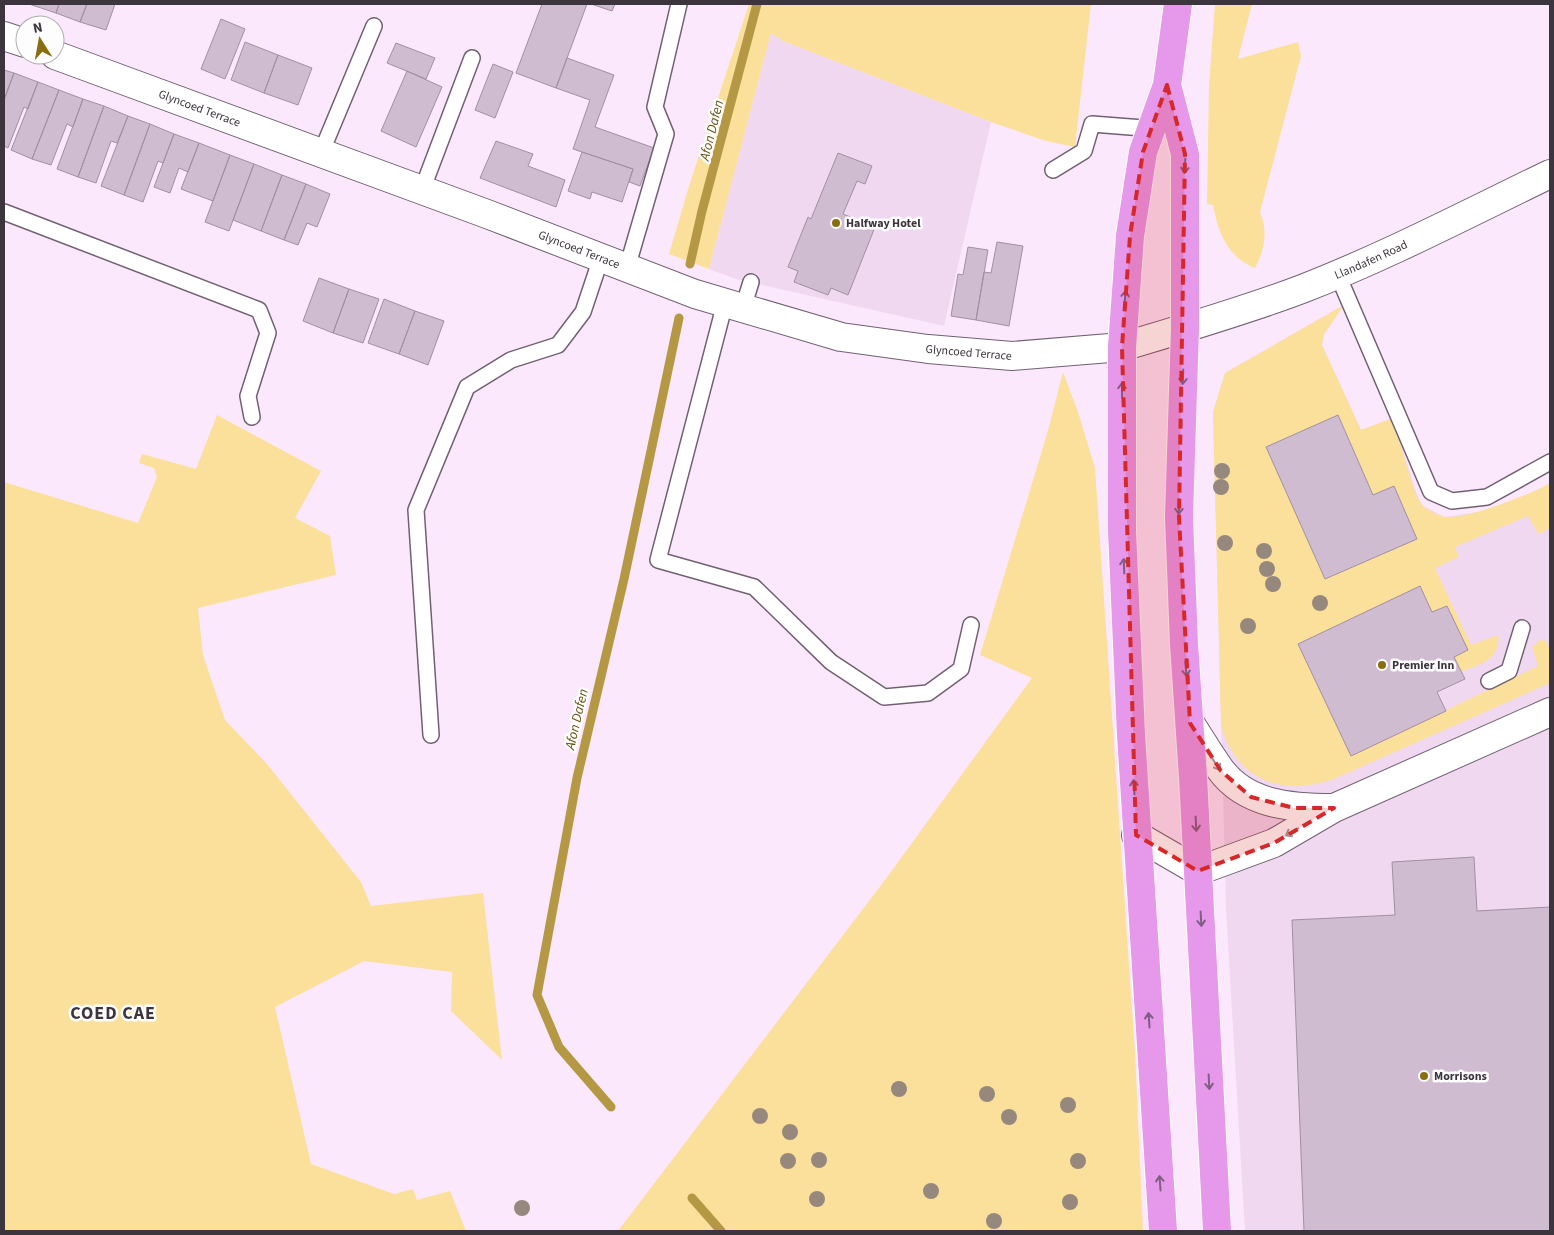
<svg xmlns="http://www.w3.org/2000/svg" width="1554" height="1235" viewBox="0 0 1554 1235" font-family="'Source Sans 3',sans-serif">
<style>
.built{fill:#f0d8f1}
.green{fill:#fae09a}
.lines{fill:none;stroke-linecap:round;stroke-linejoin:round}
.stream{stroke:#b59843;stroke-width:9}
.building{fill:#cfbcd0;stroke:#a28fa2}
.service-casing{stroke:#716071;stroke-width:18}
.minor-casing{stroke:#716071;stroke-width:30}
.tertiary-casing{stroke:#716071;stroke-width:30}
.secondary-casing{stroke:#716071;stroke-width:30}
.trunk-casing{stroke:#fff;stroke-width:30}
.service{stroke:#fff;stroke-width:15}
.minor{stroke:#fff;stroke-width:28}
.tertiary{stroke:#fff;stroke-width:28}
.secondary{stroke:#fff;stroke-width:28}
.trunk{stroke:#e698eb;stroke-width:28}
.tree{fill:#97887d}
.oneway{stroke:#805d83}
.oneway2{stroke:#9e9a9e}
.marked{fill:#d62828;fill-opacity:0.2;stroke:#d62828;stroke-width:4;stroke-dasharray:10 6;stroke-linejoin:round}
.poi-dot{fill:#896d0e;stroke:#fdfdfd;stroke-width:2}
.labels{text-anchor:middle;stroke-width:5;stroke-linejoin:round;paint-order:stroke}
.street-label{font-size:12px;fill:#3c353d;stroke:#fdfdfd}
.poi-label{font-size:12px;font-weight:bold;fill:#3c353d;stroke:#fdfdfd;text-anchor:start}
.water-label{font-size:14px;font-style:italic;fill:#6a5515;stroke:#fdfdfd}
.district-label{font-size:18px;font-weight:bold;letter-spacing:1px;fill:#3c353d;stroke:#fdfdfd}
</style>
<rect width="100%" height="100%" fill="#fce8fd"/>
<path class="built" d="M771,33L783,41L991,122L944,326L736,279L709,269Z
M1344,305L1324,334L1322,345L1361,430L1393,418L1415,489L1422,505L1444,517L1550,502V1231H1245L1226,909L1213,412L1225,373Z"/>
<path class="green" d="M749,4H1091L1075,147L1046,141L991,122L783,41L771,33L709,269L669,254L689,186Z
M1215,4H1252L1238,59L1298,42L1301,56L1260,212C1268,231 1265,249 1255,268C1227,257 1218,232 1213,205L1207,204L1209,85Z
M1344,305L1324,334L1322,345L1361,430L1393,418C1399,436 1412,492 1422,505C1427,510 1439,516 1446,517C1467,519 1532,494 1550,483V528L1538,534L1528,516L1455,547L1459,557L1435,568L1471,645L1498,635C1501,660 1480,664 1461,672L1454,657L1468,650L1447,606L1432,612L1420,586L1298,644L1351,756L1538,666L1532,647L1540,640L1546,641L1550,650V683L1334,779C1283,797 1236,781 1221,725L1213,412L1225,373Z
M1063,372L1078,412L1095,468L1135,1053L1143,1231H618L885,880L1032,678L980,655L1047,434Z
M217,415L321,471L295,518L330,536L336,575L198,608L203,655L225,720L267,764L361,882L371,906L483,893L502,1060L451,1011L452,972L364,961L275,1007L311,1164L394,1194L413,1189L417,1200L450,1191L466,1231H4V482L138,523L157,477L154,468L139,463L142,454L196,469Z"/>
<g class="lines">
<path class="stream" d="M690,264L702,211L757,4
M611,1107L559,1047L537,995L577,778L624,579L679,318
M692,1198L721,1231"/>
</g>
<path class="building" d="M29,4H59L56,13Z
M59,4H87L80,22L56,13Z
M87,4H115L106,30L80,22Z
M542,4H587L556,88L516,73Z
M591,4H615L612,11Z
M221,19L245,29L225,79L201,69Z
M245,42L278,55L264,93L231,80Z
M396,43L435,58L426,79L387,63Z
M278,55L312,68L298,105L264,93Z
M567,58L614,75L595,127L654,148L640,186L629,182L633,169L573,149L590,100L556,88Z
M493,64L513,72L495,118L475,110Z
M4,70L14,73L4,100Z
M407,71L442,87L416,147L381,131Z
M14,73L38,82L28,109L24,107L8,148L4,146V100Z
M38,82L59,90L32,159L11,150Z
M59,90L83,99L73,127L67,124L51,165L32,159Z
M83,99L104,106L78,177L57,169Z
M104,106L128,116L117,143L111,141L96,183L78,177Z
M128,116L150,124L124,195L101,186Z
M150,124L174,134L163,163L158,161L143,202L124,195Z
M174,134L199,143L188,172L179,168L170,193L154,187Z
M496,141L533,154L528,166L565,180L556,207L480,178Z
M199,143L230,155L213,201L181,189Z
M582,152L633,169L622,202L592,192L590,199L568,191Z
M838,153L872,166L865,184L857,181L843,214L875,227L848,295L831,288L828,295L794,282L798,271L788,267L808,217L811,219Z
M230,155L254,164L229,231L205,222Z
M254,164L282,175L261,231L233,220Z
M282,175L306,184L284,240L261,231Z
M306,184L330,194L317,227L307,223L298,245L284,240Z
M997,242L1023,246L1009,326L976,320L984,272L991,273Z
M968,247L988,250L976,320L951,316L958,274L963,275Z
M319,278L349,289L333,333L303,321Z
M349,289L379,299L363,343L333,333Z
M384,299L415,311L399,354L368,343Z
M415,311L444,321L428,365L399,354Z
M1338,415L1373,495L1394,486L1417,539L1325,579L1266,447Z
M1420,586L1432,612L1447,606L1468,650L1454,657L1465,679L1437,692L1446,711L1351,756L1298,644Z
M1474,857L1477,911L1550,907V1231H1304L1292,920L1395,915L1392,862Z"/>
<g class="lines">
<g class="service-casing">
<path id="service" d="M321,153L374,26
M1053,170L1084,151L1092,124L1156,129
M422,190L472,58
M4,212L259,310L268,333L248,396L252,417
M627,268L666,134L655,107L679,4
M1337,273L1431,492L1452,501L1487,497L1550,462
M725,303L658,560L754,587L831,662L884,697L928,693L961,669L971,625
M743,308L751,282
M1489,681L1509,671L1522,628
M431,735L416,510L467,387L511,360L558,345L583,312L601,258"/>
</g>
<g class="minor-casing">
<path id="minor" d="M1190,723C1200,738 1209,754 1220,769C1246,805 1292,808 1333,808
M1136,835L1198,871L1274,843L1334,808L1550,712"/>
</g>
<g class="tertiary-casing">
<g id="tertiary">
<path d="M4,36L25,43"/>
<path id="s1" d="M55,55L487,214L695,294L841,337L928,349L1012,356L1122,347"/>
</g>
</g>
<g class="secondary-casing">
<g id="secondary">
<path id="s2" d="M1122,347C1182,329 1244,311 1302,289C1387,256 1469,213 1550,174"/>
</g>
</g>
<g class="trunk-casing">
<path id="trunk" d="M1167,85L1185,154V329L1179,517L1184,644L1193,777L1217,1231
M1163,1231L1131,735L1122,531V347L1130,236L1143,152L1167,85L1178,4"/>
</g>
<use href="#service" class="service"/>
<use href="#minor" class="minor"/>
<use href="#tertiary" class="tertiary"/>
<use href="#secondary" class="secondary"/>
<use href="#trunk" class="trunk"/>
</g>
<g class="tree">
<circle cx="1222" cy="471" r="8"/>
<circle cx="1221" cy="487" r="8"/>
<circle cx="1225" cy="543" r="8"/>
<circle cx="1264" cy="551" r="8"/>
<circle cx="1267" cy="569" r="8"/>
<circle cx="1273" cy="584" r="8"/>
<circle cx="1320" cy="603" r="8"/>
<circle cx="1248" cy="626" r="8"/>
<circle cx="899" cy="1089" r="8"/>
<circle cx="987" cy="1094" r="8"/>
<circle cx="1068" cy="1105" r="8"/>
<circle cx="760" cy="1116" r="8"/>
<circle cx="1009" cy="1117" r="8"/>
<circle cx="790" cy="1132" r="8"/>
<circle cx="819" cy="1160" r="8"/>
<circle cx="788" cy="1161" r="8"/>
<circle cx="1078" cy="1161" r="8"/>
<circle cx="931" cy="1191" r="8"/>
<circle cx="817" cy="1199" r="8"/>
<circle cx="1070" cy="1202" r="8"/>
<circle cx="522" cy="1208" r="8"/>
<circle cx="994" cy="1221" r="8"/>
</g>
<defs><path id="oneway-shaft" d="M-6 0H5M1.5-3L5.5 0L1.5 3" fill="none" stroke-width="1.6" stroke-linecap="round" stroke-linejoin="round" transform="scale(1.25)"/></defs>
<g class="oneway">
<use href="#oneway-shaft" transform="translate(1185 166) rotate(93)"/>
<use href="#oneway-shaft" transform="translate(1125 298) rotate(-86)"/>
<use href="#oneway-shaft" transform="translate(1183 377) rotate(92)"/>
<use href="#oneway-shaft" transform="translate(1122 390) rotate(-90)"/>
<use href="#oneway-shaft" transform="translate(1179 507) rotate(91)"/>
<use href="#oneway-shaft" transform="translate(1124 566) rotate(-92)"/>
<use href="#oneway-shaft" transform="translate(1186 669) rotate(85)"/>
<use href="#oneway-shaft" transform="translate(1134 787) rotate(-93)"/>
<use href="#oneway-shaft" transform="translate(1196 824) rotate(87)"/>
<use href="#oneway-shaft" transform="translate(1201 919) rotate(87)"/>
<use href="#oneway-shaft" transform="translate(1149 1020) rotate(-94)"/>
<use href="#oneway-shaft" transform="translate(1209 1082) rotate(87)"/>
<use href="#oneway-shaft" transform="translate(1160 1183) rotate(-94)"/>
</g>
<g class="oneway2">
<use href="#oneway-shaft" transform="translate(1216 764) rotate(57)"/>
<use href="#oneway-shaft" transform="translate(1292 832) rotate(150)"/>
</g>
<path class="marked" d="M1167,85L1185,154L1179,517L1190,723L1221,771L1251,797L1294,808H1334L1274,843L1198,871L1136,835L1122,347L1130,236L1143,152Z"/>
<g class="poi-dot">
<circle cx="836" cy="223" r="5"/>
<circle cx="1382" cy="665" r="5"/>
<circle cx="1424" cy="1076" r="5"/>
</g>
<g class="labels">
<g class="street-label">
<text dy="4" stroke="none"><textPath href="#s1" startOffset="154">Glyncoed Terrace</textPath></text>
<text dy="4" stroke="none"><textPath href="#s1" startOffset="559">Glyncoed Terrace</textPath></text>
<text dy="4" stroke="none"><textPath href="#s2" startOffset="264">Llandafen Road</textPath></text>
<text dy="4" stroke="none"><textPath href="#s1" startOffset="964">Glyncoed Terrace</textPath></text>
</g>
<g class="poi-label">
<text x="846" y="227">Halfway Hotel</text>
<text x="1392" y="669">Premier Inn</text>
<text x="1434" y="1080">Morrisons</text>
</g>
<g class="water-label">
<text transform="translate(711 130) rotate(-76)" y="5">Afon Dafen</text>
<text transform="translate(576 719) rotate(-77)" y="5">Afon Dafen</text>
</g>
<g class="district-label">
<text x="113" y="1019">COED CAE</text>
</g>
</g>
<rect width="1554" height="1235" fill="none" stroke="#3c353d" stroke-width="10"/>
<g transform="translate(40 40) rotate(349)"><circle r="24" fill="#fdfdfd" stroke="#b0adb0"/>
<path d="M0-4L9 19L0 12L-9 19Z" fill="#896d0e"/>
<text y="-8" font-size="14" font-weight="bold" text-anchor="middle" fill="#3c353d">N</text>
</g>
</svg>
